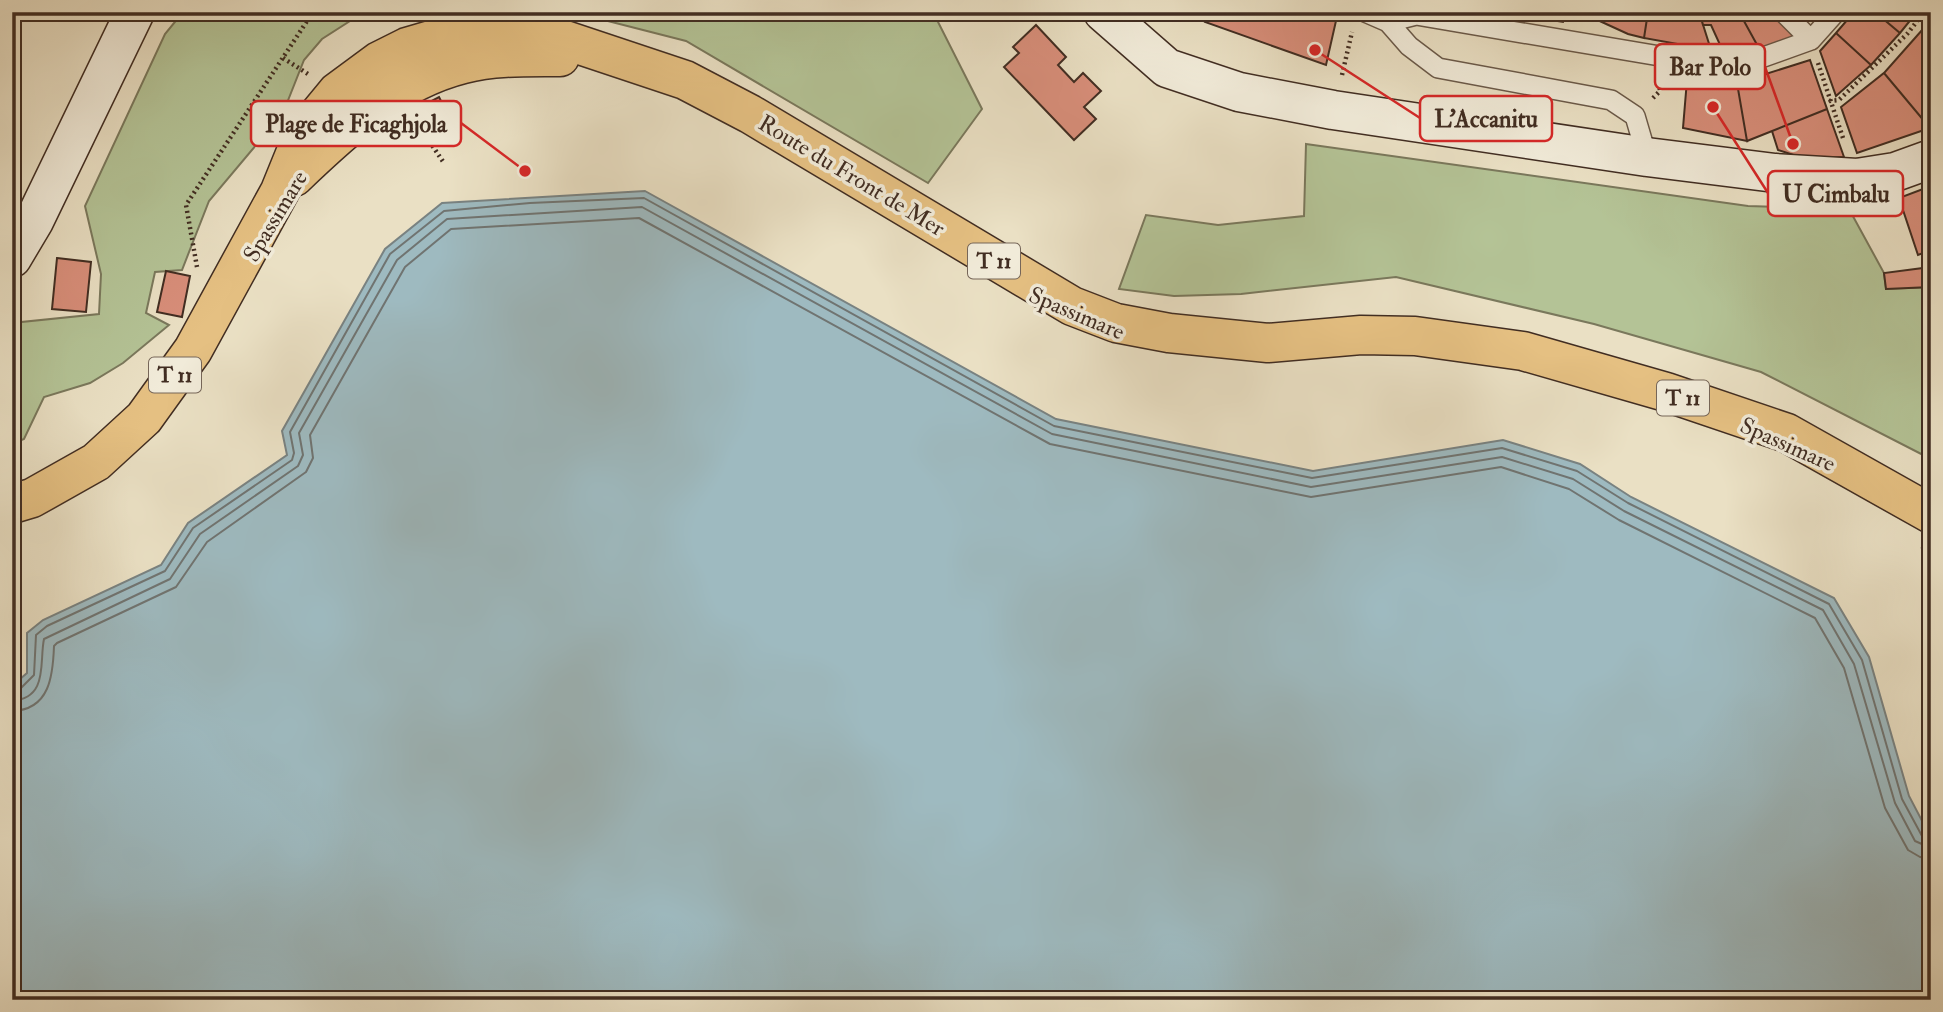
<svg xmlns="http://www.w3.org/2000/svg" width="1943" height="1012" viewBox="0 0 1943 1012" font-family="'IM FELL Double Pica',serif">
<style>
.green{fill:#b4c396;stroke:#7a785c;stroke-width:2}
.water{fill:#9ebac0;stroke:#798281;stroke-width:2}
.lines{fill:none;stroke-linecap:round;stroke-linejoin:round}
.shore{stroke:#707471;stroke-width:2}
.building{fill:#d88e7a;stroke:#412d22;stroke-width:2}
.service-casing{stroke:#6b5a4a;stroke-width:22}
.secondary-casing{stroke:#412d22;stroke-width:41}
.primary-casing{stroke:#412d22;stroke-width:41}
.path{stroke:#412d22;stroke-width:4.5;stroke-dasharray:2 3.5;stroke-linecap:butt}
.service{stroke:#f1ebd9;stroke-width:19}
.secondary{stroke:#f1ebd9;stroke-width:38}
.primary{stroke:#e5c082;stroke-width:38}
.labels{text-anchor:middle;stroke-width:7;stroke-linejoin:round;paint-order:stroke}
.shield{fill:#f1ebd9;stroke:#766659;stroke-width:2}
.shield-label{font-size:21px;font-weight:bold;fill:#412d22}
.street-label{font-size:23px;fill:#412d22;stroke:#f1ebd9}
.leader{fill:none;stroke:#d62828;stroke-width:2.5}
.callout-dot{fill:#d62828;stroke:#f1ebd9;stroke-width:2.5}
.callout{fill:#f1ebd9;stroke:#d62828;stroke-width:2.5}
.callout-label{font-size:24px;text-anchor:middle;font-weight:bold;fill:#412d22}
</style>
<rect width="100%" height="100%" fill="#eae0c4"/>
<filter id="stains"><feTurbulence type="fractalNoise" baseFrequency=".00286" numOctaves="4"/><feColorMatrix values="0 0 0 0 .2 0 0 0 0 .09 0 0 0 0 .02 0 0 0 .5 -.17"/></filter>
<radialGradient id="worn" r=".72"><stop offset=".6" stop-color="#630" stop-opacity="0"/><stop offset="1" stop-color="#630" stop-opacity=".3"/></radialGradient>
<path class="green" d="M183,12H364L322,39L304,60L283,113L209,201L182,270L155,272L146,313L169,325L123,363L90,383L44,397L24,439L12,444V323L99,314L101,274L85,206L165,34Z
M486,12H933L982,109L928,183L686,41L600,19Z
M1306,144L1748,206L1849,209L1884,273L1886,289L1931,287V459L1761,372L1594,324L1396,277L1241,294L1174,296L1119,289L1146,215L1218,225L1304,216Z"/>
<path class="water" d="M645,191L1056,419L1313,471L1503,440L1580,464L1631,497L1834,598L1869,657L1909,796L1931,838V1000H12V686L27,673V633L43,620L161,565L188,523L287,455L282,431L385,249L442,203Z"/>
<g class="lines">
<path class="shore" d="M12,692L19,690L34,675L36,635L47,626L165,571L193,528L292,460L294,453L290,432L390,254L444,211L530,203L644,198L1054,426L1312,478L1502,448L1577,471L1628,503L1829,604L1862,660L1902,799L1922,836L1931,839
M12,701C49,698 39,662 44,639L170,579L200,534L298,466L303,455L299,433L397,260L447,219L642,207L1052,434L1311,487L1502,457L1573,479L1624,511L1823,610L1854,664L1895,803L1915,841L1931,848
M12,711C50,710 53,675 54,646L57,643L176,587L207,542L306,472L313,458L310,435L405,267L451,229L639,218L1050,444L1311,497L1501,467L1569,489L1619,520L1815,618L1844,668L1885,808L1908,850L1920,857L1931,859"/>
</g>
<path class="building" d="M1209,12H1338L1326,65L1205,22Z
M1500,12H1566L1563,22Z
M1580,12H1648L1644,38L1628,34Z
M1648,12H1699L1711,50L1644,38Z
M1699,12H1739L1761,52L1726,58L1711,25H1703Z
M1739,12H1773L1796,36L1761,52Z
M1804,12H1823L1814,22Z
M1854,12H1875L1900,33L1871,65L1836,33Z
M1875,12H1917L1900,33Z
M1036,25L1066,57L1058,65L1074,82L1083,73L1101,91L1084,107L1096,119L1074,140L1004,67L1019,53L1013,47Z
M1923,29L1931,36L1930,128L1884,73Z
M1836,33L1871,65L1836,96L1820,51Z
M1810,60L1827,109L1747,141L1737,83Z
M1884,73L1930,128L1857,153L1841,107Z
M1687,80L1737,83L1747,141L1683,128Z
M439,97L444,107L423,118L418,108Z
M1827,109L1844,157L1806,159L1778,150L1772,131Z
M1931,186V250L1918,255L1899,198Z
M57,258L91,262L86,312L52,309Z
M1931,267V287L1886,289L1884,273Z
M166,271L190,276L182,317L157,312Z"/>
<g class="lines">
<g class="service-casing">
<path id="service" d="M1365,12L1388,22L1409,46L1438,68L1611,100L1635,116L1647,157
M1783,12L1811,40
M1388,22L1416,15L1725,67L1744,64L1811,40L1836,12"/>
</g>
<g class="secondary-casing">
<path id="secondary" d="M1103,12L1167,68L1239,92L1333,110L1647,157L1775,173L1857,178L1895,172L1931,159
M12,258L34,221L135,12"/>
</g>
<g class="primary-casing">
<path id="primary" d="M294,177C343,130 395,81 463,64C494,56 528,57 560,57
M12,504L32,498L96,462L144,418L193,350L280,191L304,132L337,92L379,61L407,47L455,33L506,31L556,37L685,80L750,114L1072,306L1116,323L1169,333L1268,343L1361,335L1415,336L1523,351L1666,392L1787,433L1931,514"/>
</g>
<path class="path" d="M283,58L308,74
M1818,63L1844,141
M1342,75L1352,32
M1653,98L1660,91L1659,83
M1829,101L1839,100L1908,33L1924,12
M417,123L444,163
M197,267L186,205L313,12
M1923,547L1931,612"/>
<use href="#service" class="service"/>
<use href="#secondary" class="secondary"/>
<use href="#primary" class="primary"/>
</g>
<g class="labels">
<g class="shield">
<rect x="968" y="243.5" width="52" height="35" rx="5"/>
<rect x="149" y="357.5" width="52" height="35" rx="5"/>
<rect x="1657" y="380.5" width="52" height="35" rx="5"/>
</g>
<g class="shield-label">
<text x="994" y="268">T 11</text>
<text x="175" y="382">T 11</text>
<text x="1683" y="405">T 11</text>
</g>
<g class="street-label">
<text transform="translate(852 175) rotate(31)" y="8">Route du Front de Mer</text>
<text transform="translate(275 216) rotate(-59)" y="8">Spassimare</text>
<text transform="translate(1077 313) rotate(23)" y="8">Spassimare</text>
<text transform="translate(1788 444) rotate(24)" y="8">Spassimare</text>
</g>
</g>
<path class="leader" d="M1793 144L1765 67M1315 50L1420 118M525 171L461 123M1713 107L1768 193"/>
<g class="callout-dot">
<circle cx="1793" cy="144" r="7"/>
<circle cx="1315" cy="50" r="7"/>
<circle cx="525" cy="171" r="7"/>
<circle cx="1713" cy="107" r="7"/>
</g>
<g class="callout">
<rect x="1655" y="44" width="110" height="45" rx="7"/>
<rect x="1420" y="96" width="132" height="45" rx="7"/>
<rect x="251" y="101" width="210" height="45" rx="7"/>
<rect x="1768" y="171" width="135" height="45" rx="7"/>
</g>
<g class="callout-label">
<text x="1710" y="75">Bar Polo</text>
<text x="1486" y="127">L'Accanitu</text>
<text x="356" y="132">Plage de Ficaghjola</text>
<text x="1836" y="202">U Cimbalu</text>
</g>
<rect width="1943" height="1012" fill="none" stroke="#eae0c4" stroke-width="42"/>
<rect x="14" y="14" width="1915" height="984" fill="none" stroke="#412d22" stroke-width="3.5"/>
<rect x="21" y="21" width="1901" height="970" fill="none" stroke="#412d22" stroke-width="2"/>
<rect width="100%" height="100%" filter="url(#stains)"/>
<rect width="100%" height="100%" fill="url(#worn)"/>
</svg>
